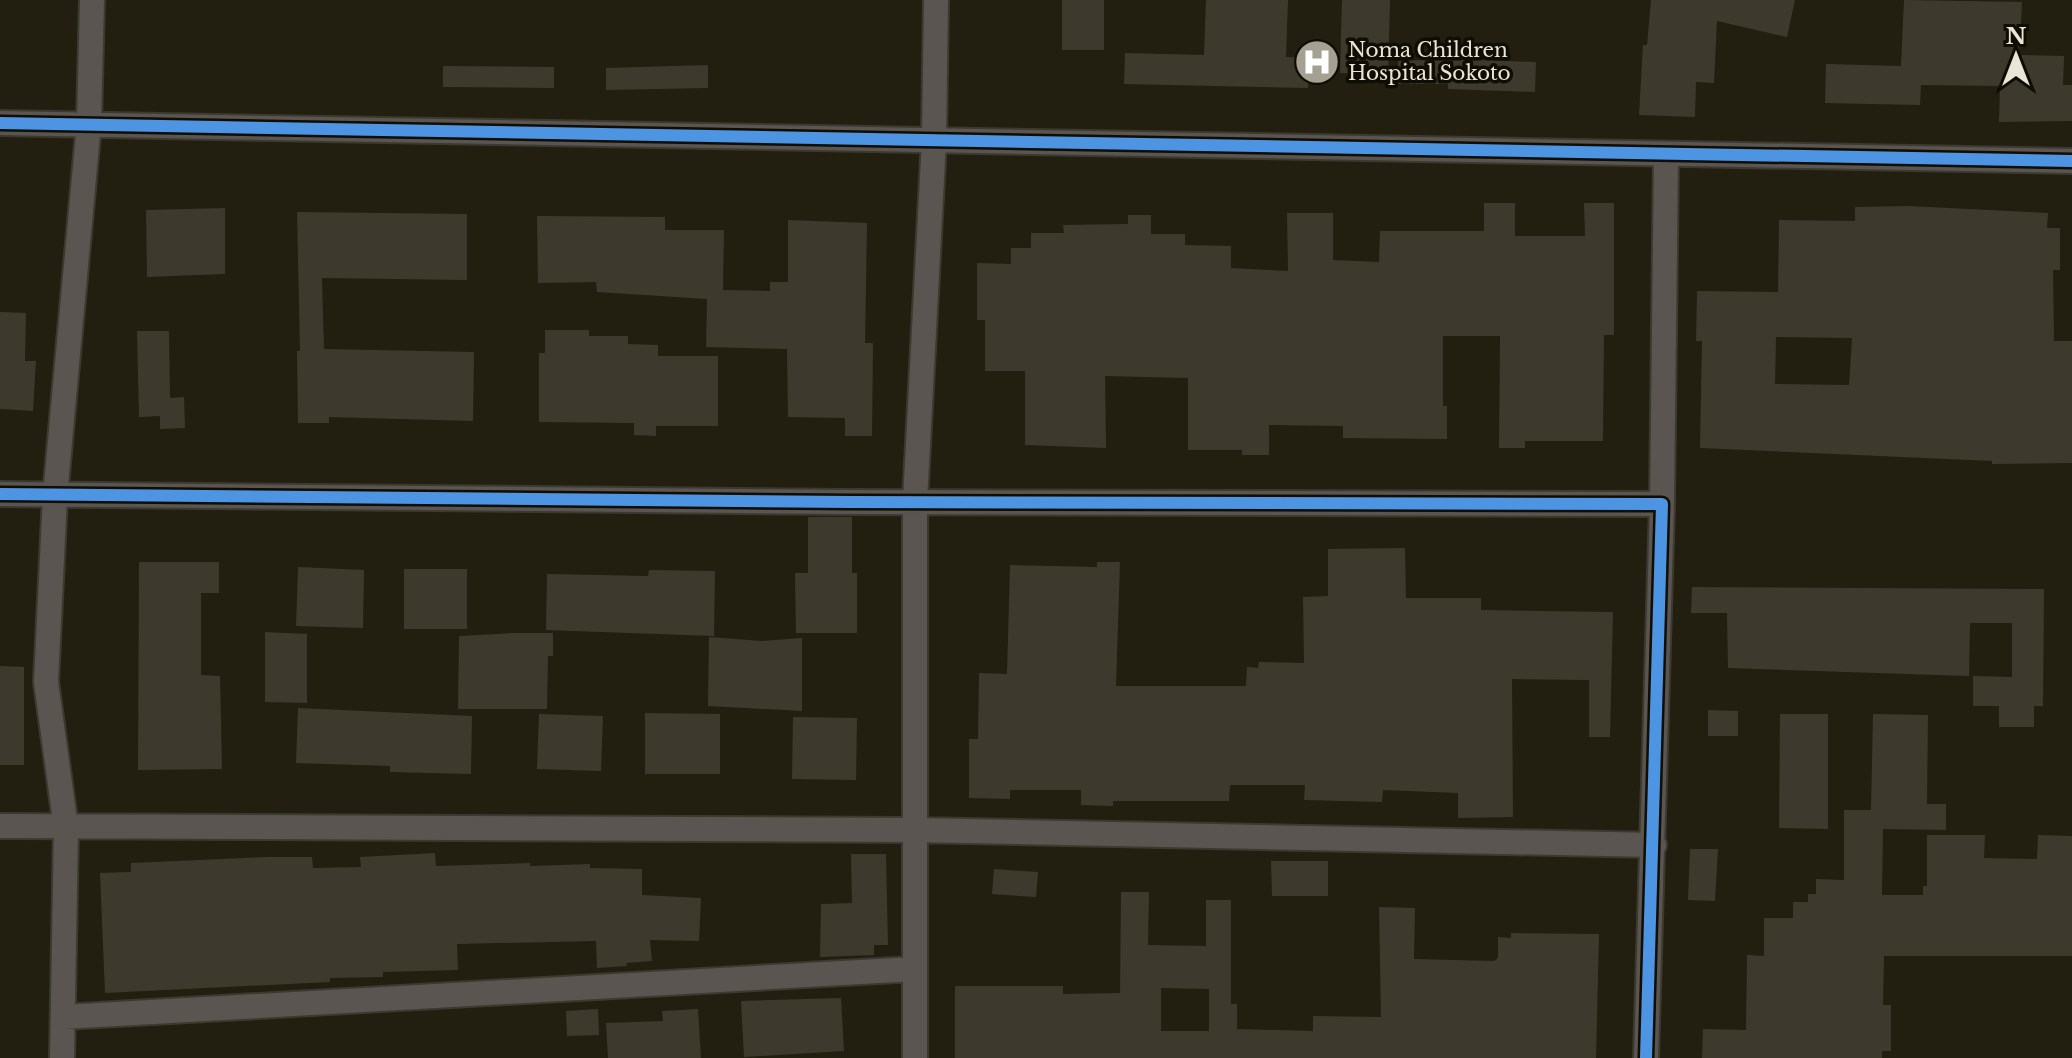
<svg xmlns="http://www.w3.org/2000/svg" width="2072" height="1058" viewBox="0 0 2072 1058" font-family="'Libre Baskerville',serif">
<style>
.building{fill:#3d3a2d;fill-rule:evenodd}
.lines{fill:none;stroke-linecap:round;stroke-linejoin:round}
.minor-casing{stroke:#3c3a2e;stroke-width:28}
.minor{stroke:#5a5551;stroke-width:24}
.cycleway-casing{stroke:#100d04;stroke-width:17}
.cycleway{stroke:#4d94e3;stroke-width:12}
.labels{text-anchor:middle;stroke-width:7;stroke-linejoin:round;paint-order:stroke}
.poi-label{font-size:20px;fill:#eae6d7;stroke:#100d04;text-anchor:start}
</style>
<rect width="100%" height="100%" fill="#221f11"/>
<path class="building" d="M1062,0H1104V50H1062Z
M1206,0H1288L1286,57L1309,58L1308,88L1124,84L1125,53L1204,55Z
M1342,0H1390L1388,74L1340,73Z
M1651,0H1795L1787,37L1717,21L1714,83L1696,82L1695,117L1639,115L1643,45H1647Z
M1904,0L2022,2L2019,55L2064,56L2063,85H2072V121L1999,122L2000,86L1921,85L1920,105L1825,103L1826,64L1901,66Z
M1449,59L1536,62L1535,92L1448,89V84H1398V61Z
M708,65V88L606,90V68Z
M443,66L554,67V88L443,87Z
M1484,203H1515V236H1585L1584,203H1614V335H1604L1603,441H1525V448H1499L1500,336H1443V406H1447V439L1343,438V426L1269,425V455H1242V450H1188V378L1105,376L1106,448L1025,445V371H985V320H977V263L1011,264V248H1031V233H1064L1063,225L1128,224V215H1151V234H1185V245L1231,246V268L1288,271L1287,213H1333V260L1379,262L1380,231H1484Z
M1909,206L2048,213L2047,228H2060V270H2053L2054,341H2072V463L1992,464V461L1700,448L1702,341H1696L1697,291L1778,292L1779,220L1855,221V207ZM1776,337L1852,338L1849,385L1775,384Z
M225,208V274L147,277L146,210Z
M297,212L467,214V280L322,278L324,349L474,352L473,421L329,417V423H298L297,351H300Z
M537,216L665,217V230H724L723,290L770,291V282H788V220L867,223L865,343H873L872,436H845V418L788,417L787,349L706,347L707,299L597,292L596,282L538,283Z
M0,312L26,313L25,361H36L33,411L0,409Z
M545,330H589V336H628V344L658,345V356H718V426H656V436L634,435V423L539,422V353H545Z
M137,331H169L170,398L184,397L185,428L160,429V416L139,417Z
M808,517H852V573H857V633H796L795,573H808Z
M1405,548L1406,598H1481V610L1613,612L1610,737H1589V680L1512,679L1513,817L1458,818V793L1383,790L1382,802L1304,800L1305,785H1230L1229,801H1113V806L1081,805V790H1010V799L969,798V739H978L979,673L1007,674L1010,565L1097,567V562H1120L1116,686H1246L1247,667L1258,668L1259,662L1304,663L1303,597L1328,596V549Z
M139,562H219V593H201V675L220,676L222,769L138,770Z
M298,567L364,570L363,628L296,626Z
M404,569H467V629H404Z
M649,570L715,571L714,636L546,630L547,574L648,576Z
M1692,587L2044,589L2043,706H2034V727H1999V706H1973V676L2012,677V623H1970L1969,676L1728,668L1727,613H1691Z
M265,632L307,634V703L265,702Z
M513,633H553V656H548L547,709H458L459,636Z
M709,637L762,641L802,638V711L708,706Z
M0,666L24,667V765H0Z
M298,708L472,716L471,774L390,772V766L296,763Z
M1708,710L1738,711V736H1708Z
M645,713L720,714V774H645Z
M539,714L603,716L601,771L537,769Z
M1780,714H1828V829L1779,828Z
M1873,714L1928,715L1927,804H1946V830L1883,829L1882,895H1923V886H1927V835H1985L1984,858L2037,859L2038,835L2072,836V956H1884L1883,1005H1891V1051H1882V1058H1702L1703,1029L1746,1030L1747,955L1764,956V918H1793V902H1808V894H1816V879L1844,880V810H1871Z
M793,717L857,718L856,780L792,779Z
M1690,849H1718L1715,901L1688,900Z
M435,853L436,866L530,863V866L590,864V868L642,869V895L701,898L699,941L650,940L652,961L626,963L627,966L597,968L596,941L457,944L458,970L383,972V977L330,978V982L105,993L100,873L131,872V863L268,857H312L313,868L361,867L360,857Z
M851,854H886L888,945H874V955L820,957L821,904L852,903Z
M1271,861H1328V896H1272Z
M994,869L1038,872L1036,897L992,894Z
M1121,892H1149L1148,945L1206,946V900H1231V1004H1237V1029L1313,1031V1016L1381,1017L1379,907L1415,908L1414,959L1494,961L1498,958V937L1511,938V933L1599,934L1596,1058H955V986H1063V994L1120,993ZM1161,988L1209,989V1031H1161Z
M841,998L844,1051L744,1057L741,1001Z
M598,1009L599,1035L567,1036L566,1011Z
M698,1009L701,1058H608L606,1023L663,1021L662,1011Z"/>
<g class="lines">
<g class="minor-casing">
<path id="minor" d="M0,123L2072,161
M0,494L851,502L1662,504L1646,1058
M1662,504L1666,155
M0,826L915,830L1654,845
M63,1017L914,969
M62,1058L66,828L46,682L55,496L89,123L92,0
M915,1058V501L934,140L936,0"/>
</g>
<use href="#minor" class="minor"/>
<g class="cycleway-casing">
<path id="cycleway" d="M0,123L2072,161
M0,494L851,502L1662,504L1646,1058"/>
</g>
<use href="#cycleway" class="cycleway"/>
</g>
<defs>
<g id="hospital-disc" transform="scale(2.3)"><circle r="9.5" fill="#a4a092" stroke="#100d04"/><path d="M-5-5h3v3.5h4V-5h3V5h-3V1.5h-4V5h-3Z" fill="#fff"/></g>
</defs>
<g fill-rule="evenodd">
<use href="#hospital-disc" x="1317" y="62"/>
</g>
<g class="labels">
<g class="poi-label">
<text x="1348" y="57">Noma Children<tspan x="1348" dy="23">Hospital Sokoto</tspan></text>
</g>
</g>
<g transform="translate(2016 56)" stroke="#100d04" stroke-width="6" paint-order="stroke">
<path d="M0-6L14 30L0 20L-14 30Z" fill="#eae6d7"/>
<text y="-12" font-size="22" font-weight="bold" text-anchor="middle" fill="#eae6d7">N</text>
</g>
</svg>
